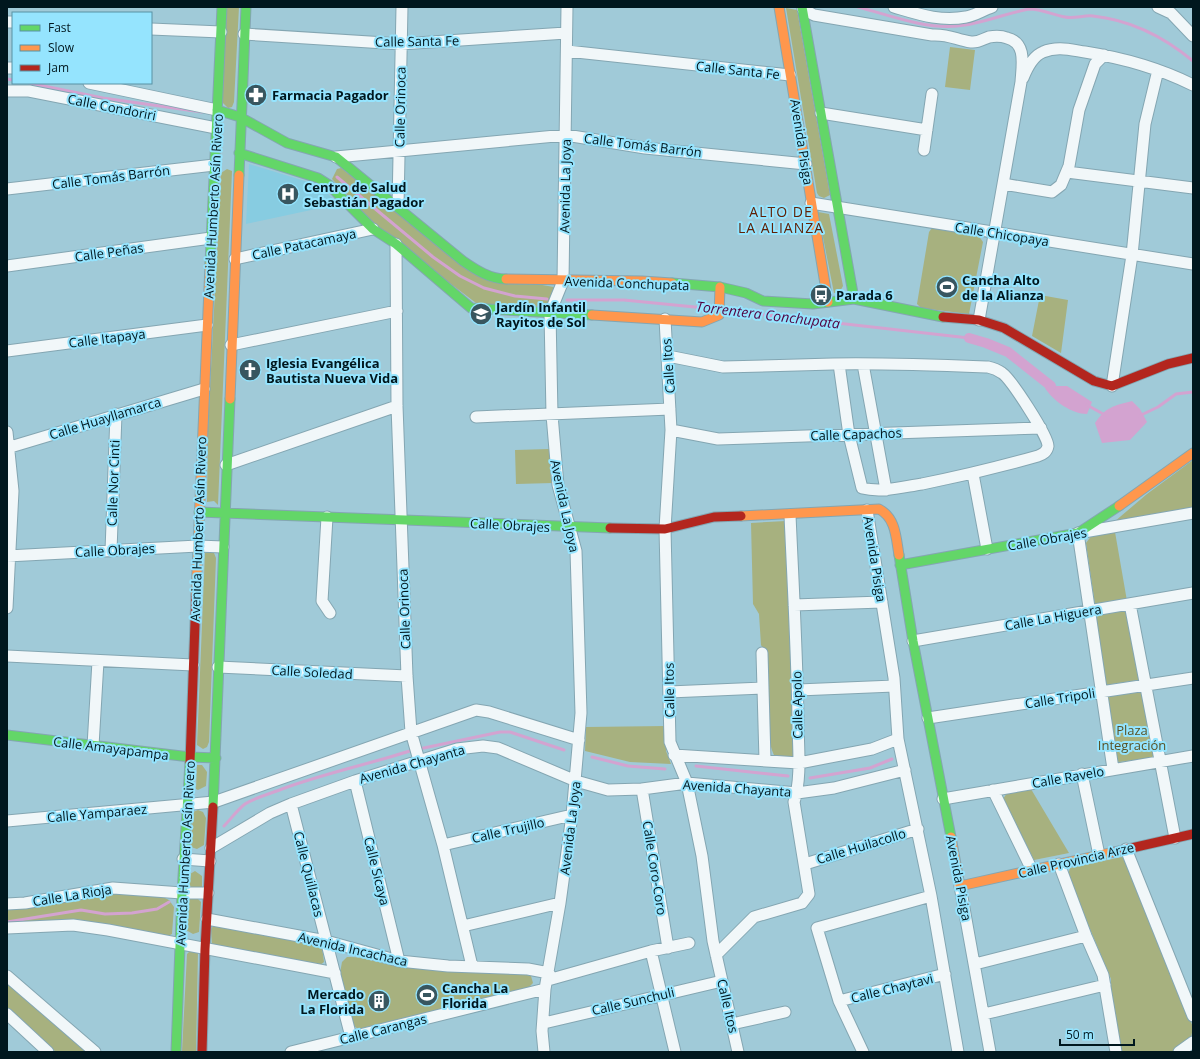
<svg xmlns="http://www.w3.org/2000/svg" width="1200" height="1059" viewBox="0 0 1200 1059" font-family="'Open Sans',sans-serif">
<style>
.built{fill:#87cce1}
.green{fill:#a7b17f}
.water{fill:#d3a3d0}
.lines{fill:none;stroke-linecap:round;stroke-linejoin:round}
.stream{stroke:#d3a3d0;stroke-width:3}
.canal{stroke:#d3a3d0;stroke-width:10}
.street-casing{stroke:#84a6b2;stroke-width:13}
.fast-casing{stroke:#84a6b2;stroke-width:11}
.slow-casing{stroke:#84a6b2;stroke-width:11}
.jam-casing{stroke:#84a6b2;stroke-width:11}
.street{stroke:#f1f7f9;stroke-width:11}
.fast{stroke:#63d668;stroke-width:9}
.slow{stroke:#ff974d;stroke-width:9}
.jam{stroke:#b3261e;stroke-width:9}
.labels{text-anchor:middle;stroke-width:4;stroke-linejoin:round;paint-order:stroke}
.street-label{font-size:13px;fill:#00171e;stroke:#95e4fe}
.poi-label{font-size:13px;font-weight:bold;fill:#00171e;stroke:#95e4fe;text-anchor:start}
.park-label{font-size:13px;fill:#595226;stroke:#95e4fe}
.neighbourhood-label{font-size:14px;letter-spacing:1px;fill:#612005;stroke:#95e4fe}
.water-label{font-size:14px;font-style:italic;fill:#510240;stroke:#95e4fe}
</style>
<rect width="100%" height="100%" fill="#a0cad8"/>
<path class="built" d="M249,164L318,185L339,204L246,224Z"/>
<path class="green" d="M226,7H239L234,102L232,107L228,108L222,102Z
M786,8L797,10L830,195L824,198L819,196L817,193Z
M950,47L975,50L970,90L945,87Z
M341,168L476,274L554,287L552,296L546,307L480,306L381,231L332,179L337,169Z
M227,169L232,171L218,505L214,501L207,502L208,428L221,173Z
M818,212L829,214L843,286L839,293H834Z
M932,228L978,235L983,242L969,314L921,308L917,304L929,232Z
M1040,295L1068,300L1061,353L1032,336Z
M549,449L553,483L516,484L515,450Z
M1193,460V508L1114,522L1147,494Z
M786,521L794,758H776C764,744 767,677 767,656L761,645L759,614L753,604L751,523Z
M1115,532L1127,601L1095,605L1086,543L1092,535Z
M207,552L214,553L216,558L209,742L207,747L203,749L197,745L205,553Z
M1127,609L1139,680L1106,685L1096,615Z
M1141,691L1142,693L1154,755L1151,758L1119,762L1117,761L1107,699L1108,696Z
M666,726V751L671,764L630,762L585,751L586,727Z
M197,765H202L207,772L206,786L198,790L196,789Z
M1031,789L1069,853L1034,860L1003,799L1007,793Z
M198,810L203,812L206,818L204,845L197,849L191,847L193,812Z
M1122,857L1125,860L1193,1027L1191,1038L1172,1052H1119L1111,1008V979L1069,879L1068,875L1070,868Z
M195,871L202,876V890L188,886L190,874Z
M105,893L163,897L169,900L174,907L172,934L168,936L76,919L7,924V908Z
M191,898H197L201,902L199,932L193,934L186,930L189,899Z
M214,925L320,944L322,947L324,962L319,966L212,946L211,929Z
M191,950L198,952L196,1052H182L187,954Z
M347,957C363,956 380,964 396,965C438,971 480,972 523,974L531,976L533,983L528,988L358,1029L353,1025L340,973L342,962Z
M7,982L86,1052H56L7,1009Z"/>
<path class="water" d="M1051,386H1067L1092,402L1087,414C1072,414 1053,401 1045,388Z
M1132,401L1140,409L1147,422L1130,440L1102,443L1095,423C1106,407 1113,406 1132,401Z"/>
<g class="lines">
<path class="stream" d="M858,7C889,15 924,29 957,26C982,24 1006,13 1029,9C1042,9 1053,15 1065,17C1074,19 1084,15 1093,16C1131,20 1164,37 1193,61
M7,79L13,80
M29,83L103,98L202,112
M337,177L433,257L460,276L484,288L515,296L547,299
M567,300H624L715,309
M723,310L969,338
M1087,405L1105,415
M1139,416L1158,407L1176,394L1193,392
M419,749L500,732H510L564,750
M592,757L628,766L665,769
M696,766L788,776
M810,778L870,768L892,759
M224,826C231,819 237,810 245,804C256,797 270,794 282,789C325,773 370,764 413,750
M7,922L81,910L105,914L132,913L157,909L169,902"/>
<path class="canal" d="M969,338L986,343L1008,352L1051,386"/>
<g class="street-casing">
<path id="street" d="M894,7C918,14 940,22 966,17C974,16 983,10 992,7
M1158,7L1171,13L1193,36
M803,9L814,15L932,35C950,34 956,40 971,42C978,43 983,39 989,37C994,36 1002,36 1007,38C1027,43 1022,65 1021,82L979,320
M7,22H13
M151,29L221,32
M244,34L401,44L566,33
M567,51L790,75
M7,68H13
M1023,78C1027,68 1033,56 1043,52C1057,46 1071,50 1085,52C1123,58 1159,68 1193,85
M89,83L217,110
M7,91H29L216,128
M821,113L927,130
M924,150L932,94
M336,157L566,135L645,148L806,164
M1067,172L1193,188
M1003,184L1052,192L1061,185L1069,166L1079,110L1095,64L1104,55
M7,189L214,165
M811,203L1193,264
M398,206L402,7
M396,244L397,406L407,676L411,732L443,845L472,966
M235,259L373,229
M7,266L211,238
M665,319L671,430L665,529L670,742L687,783L702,856L713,941L738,1052
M231,345L397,311
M7,351L207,325
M668,356L723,367L833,364C885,363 936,365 988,367C993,368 998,370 1002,373C1011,379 1048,436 1048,446C1047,452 1043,454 1038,456C999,467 962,476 922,484C902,487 882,493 862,488L849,435L839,364
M863,364L886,490
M1112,386L1132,255L1145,124L1158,70
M476,417L670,409
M671,430L718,439L1041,428
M7,432L13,491L7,608
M7,448L204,389
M226,465L397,406
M973,474L987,549
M867,510L894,678L898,739L931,896L958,1052
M327,517L322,601L330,613
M111,551L116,414
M7,556L198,546L223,547
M1130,604L1175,838
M794,605L882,602
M913,641L1193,593
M762,653L765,760
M7,656L193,665
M218,667L407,676
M798,690L894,686
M669,692L763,688
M928,718L1193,678
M93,746L98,661
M674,755L799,763L872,749L898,739
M1113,769L1078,533L1193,513
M1082,774L1099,855
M355,781L399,961
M642,789L668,948
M993,790L1032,870
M943,799L1193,756
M291,804L351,1037
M7,821L214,802L476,710L489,712L579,740
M443,845L572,815
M211,848L270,813L291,804L355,781L457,749L483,746L498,748L576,781L608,790L642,789L687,783L797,793L834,788L905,770
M1126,849L1193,1016
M183,859L210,861
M805,864L918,829
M1059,864L1086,936L1103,975L1116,1052
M960,886L990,1052
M7,904L25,903L113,888L182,893H208
M207,919L326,941L399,961L448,966L528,969L549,973
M463,926L560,903
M7,928L73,925L108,930L335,973
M651,951L675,1052
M716,955L754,917L802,903L809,894L794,802C802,777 798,746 798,720C797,651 793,583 790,515
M975,964L1086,936
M7,976L95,1052
M548,980L651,951L689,943
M839,1001L945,974
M7,1014L48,1052
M984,1014L1105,985
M544,1023L722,981
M732,1024L785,1012
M291,1052L545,989
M544,1052L542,1031L545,989L560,903L572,815L581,713L576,551L558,485L552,415L550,313L563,281L567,7
M863,1052L839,1001L817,928L931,896
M1179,1052L1193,1042"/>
</g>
<g class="fast-casing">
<path id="fast" d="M802,7L854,299
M217,110L240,117L287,143L336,157L463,261C476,270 490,279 506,279
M239,153L318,178L329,185L373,229L396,244L471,308L592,315
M239,175L246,7
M210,264L222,7
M672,283L720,287L746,293L763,301L813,304L854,299L943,317
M199,512L610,528
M899,555L913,641L951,837
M900,565L1078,533L1119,506
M7,735L190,757L216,758
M213,807L230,399
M176,1052L182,893L190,762"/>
</g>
<g class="slow-casing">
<path id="slow" d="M779,7L828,302
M506,279L642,281L672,283
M592,315L702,322L719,315L720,287
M230,399L239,175
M1119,506L1193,453
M741,516L879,509C896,518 896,538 899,555
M196,595L210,264
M951,837L960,886L1114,852"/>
</g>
<g class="jam-casing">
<path id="jam" d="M943,317L979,320L1004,328L1094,381L1112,386L1168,364L1193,358
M610,528L665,529L714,517L741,516
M190,762L196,595
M1114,852L1193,834
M202,1052L205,949L213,807"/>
</g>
<use href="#street" class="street"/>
<use href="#fast" class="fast"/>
<use href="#slow" class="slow"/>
<use href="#jam" class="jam"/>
</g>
<defs>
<g id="pharmacy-disc" transform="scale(1.15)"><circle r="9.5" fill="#38565f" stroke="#95e4fe"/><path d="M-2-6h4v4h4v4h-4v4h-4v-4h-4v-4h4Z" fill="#fff"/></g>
<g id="hospital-disc" transform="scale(1.15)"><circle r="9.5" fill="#38565f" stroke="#95e4fe"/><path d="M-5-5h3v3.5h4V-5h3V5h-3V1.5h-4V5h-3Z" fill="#fff"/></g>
<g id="stadium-disc" transform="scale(1.15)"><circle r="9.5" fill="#38565f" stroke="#95e4fe"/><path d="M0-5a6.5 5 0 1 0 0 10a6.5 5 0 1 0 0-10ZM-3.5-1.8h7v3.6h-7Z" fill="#fff"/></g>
<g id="bus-disc" transform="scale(1.15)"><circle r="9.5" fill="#38565f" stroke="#95e4fe"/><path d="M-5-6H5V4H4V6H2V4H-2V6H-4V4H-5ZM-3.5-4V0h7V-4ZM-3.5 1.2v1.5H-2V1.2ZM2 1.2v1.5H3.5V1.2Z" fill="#fff"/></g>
<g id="school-disc" transform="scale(1.15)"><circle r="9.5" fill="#38565f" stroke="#95e4fe"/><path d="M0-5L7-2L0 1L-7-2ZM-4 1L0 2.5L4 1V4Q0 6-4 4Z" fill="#fff"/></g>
<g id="church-disc" transform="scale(1.15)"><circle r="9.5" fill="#38565f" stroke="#95e4fe"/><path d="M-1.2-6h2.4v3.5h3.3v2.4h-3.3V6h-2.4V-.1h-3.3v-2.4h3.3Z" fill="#fff"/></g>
<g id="building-disc" transform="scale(1.15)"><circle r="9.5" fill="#38565f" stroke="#95e4fe"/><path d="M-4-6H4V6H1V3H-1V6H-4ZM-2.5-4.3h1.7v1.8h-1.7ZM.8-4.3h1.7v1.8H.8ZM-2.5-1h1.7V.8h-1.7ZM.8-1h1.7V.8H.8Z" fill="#fff"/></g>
</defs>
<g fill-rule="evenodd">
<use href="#pharmacy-disc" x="256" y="95"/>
<use href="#hospital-disc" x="288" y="194"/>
<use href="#stadium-disc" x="947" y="287"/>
<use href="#bus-disc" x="821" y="295"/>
<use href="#school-disc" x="481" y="314"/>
<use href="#church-disc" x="250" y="370"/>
<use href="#stadium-disc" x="427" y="995"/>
<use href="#building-disc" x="379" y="1001"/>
</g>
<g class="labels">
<g class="street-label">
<text transform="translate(417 41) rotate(-1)" y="5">Calle Santa Fe</text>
<text transform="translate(738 70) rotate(6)" y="5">Calle Santa Fe</text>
<text transform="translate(112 107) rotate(11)" y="5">Calle Condoriri</text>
<text transform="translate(400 107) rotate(-89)" y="5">Calle Orinoca</text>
<text transform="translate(802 142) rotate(81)" y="5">Avenida Pisiga</text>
<text transform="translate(643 145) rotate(7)" y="5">Calle Tomás Barrón</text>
<text transform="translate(111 177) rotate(-7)" y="5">Calle Tomás Barrón</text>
<text transform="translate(565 186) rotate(-89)" y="5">Avenida La Joya</text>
<text transform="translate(213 206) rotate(-87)" y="5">Avenida Humberto Asín Rivero</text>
<text transform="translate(1002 234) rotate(9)" y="5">Calle Chicopaya</text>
<text transform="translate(304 244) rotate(-12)" y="5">Calle Patacamaya</text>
<text transform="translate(109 252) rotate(-8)" y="5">Calle Peñas</text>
<text transform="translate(627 283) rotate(2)" y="5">Avenida Conchupata</text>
<text transform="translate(107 338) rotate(-7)" y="5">Calle Itapaya</text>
<text transform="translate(668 366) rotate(-94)" y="5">Calle Itos</text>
<text transform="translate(105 418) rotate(-17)" y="5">Calle Huayllamarca</text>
<text transform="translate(856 434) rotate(-2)" y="5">Calle Capachos</text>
<text transform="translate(113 483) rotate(-88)" y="5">Calle Nor Cinti</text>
<text transform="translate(565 506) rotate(78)" y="5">Avenida La Joya</text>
<text transform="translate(510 525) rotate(3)" y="5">Calle Obrajes</text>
<text transform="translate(198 529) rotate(-88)" y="5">Avenida Humberto Asín Rivero</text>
<text transform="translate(1047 539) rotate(-10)" y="5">Calle Obrajes</text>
<text transform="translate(115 550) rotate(-3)" y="5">Calle Obrajes</text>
<text transform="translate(875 559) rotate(81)" y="5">Avenida Pisiga</text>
<text transform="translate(404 609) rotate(-92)" y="5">Calle Orinoca</text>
<text transform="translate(1053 617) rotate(-10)" y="5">Calle La Higuera</text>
<text transform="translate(312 672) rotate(3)" y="5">Calle Soledad</text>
<text transform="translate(669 690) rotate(-91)" y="5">Calle Itos</text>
<text transform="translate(1060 698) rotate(-9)" y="5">Calle Tripoli</text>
<text transform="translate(797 705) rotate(-91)" y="5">Calle Apolo</text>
<text transform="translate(111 748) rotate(7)" y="5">Calle Amayapampa</text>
<text transform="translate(412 764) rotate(-16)" y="5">Avenida Chayanta</text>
<text transform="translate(1068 777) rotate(-10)" y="5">Calle Ravelo</text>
<text transform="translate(737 788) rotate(4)" y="5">Avenida Chayanta</text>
<text transform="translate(97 813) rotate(-5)" y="5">Calle Yamparaez</text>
<text transform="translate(570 828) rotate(-83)" y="5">Avenida La Joya</text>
<text transform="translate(508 830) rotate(-13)" y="5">Calle Trujillo</text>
<text transform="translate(861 846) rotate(-17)" y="5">Calle Huilacollo</text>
<text transform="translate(185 853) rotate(-87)" y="5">Avenida Humberto Asín Rivero</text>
<text transform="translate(1076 860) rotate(-13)" y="5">Calle Provincia Arze</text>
<text transform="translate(655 868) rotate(81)" y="5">Calle Coro-Coro</text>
<text transform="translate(377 871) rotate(76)" y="5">Calle Sicaya</text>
<text transform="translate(309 874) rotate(76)" y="5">Calle Quillacas</text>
<text transform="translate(959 878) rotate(79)" y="5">Avenida Pisiga</text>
<text transform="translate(72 895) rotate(-9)" y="5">Calle La Rioja</text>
<text transform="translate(353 949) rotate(13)" y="5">Avenida Incachaca</text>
<text transform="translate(892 988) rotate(-14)" y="5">Calle Chaytavi</text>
<text transform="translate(633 1001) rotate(-13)" y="5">Calle Sunchuli</text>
<text transform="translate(728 1006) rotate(77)" y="5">Calle Itos</text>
<text transform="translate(383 1029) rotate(-14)" y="5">Calle Carangas</text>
</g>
<g class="poi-label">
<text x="272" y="100">Farmacia Pagador</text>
<text x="304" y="192">Centro de Salud<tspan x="304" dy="15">Sebastián Pagador</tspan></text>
<text x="962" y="285">Cancha Alto<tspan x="962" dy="15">de la Alianza</tspan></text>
<text x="836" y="300">Parada 6</text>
<text x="496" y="312">Jardín Infantil<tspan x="496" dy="15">Rayitos de Sol</tspan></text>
<text x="266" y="368">Iglesia Evangélica<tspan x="266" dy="15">Bautista Nueva Vida</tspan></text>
<text x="442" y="993">Cancha La<tspan x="442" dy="15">Florida</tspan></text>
<text x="364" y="999" text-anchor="end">Mercado<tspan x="364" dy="15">La Florida</tspan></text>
</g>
<g class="park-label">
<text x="1132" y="735">Plaza<tspan x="1132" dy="15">Integración</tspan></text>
</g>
<g class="neighbourhood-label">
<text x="781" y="217">ALTO DE<tspan x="781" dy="16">LA ALIANZA</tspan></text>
</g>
<g class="water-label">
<text transform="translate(768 315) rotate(7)" y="5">Torrentera Conchupata</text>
</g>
</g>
<rect width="1200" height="1059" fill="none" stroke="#00171e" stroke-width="16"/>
<rect x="12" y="12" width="140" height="72" fill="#95e4fe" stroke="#5992a4"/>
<rect x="20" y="25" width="20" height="6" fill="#63d668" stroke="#5992a4"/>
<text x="48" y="32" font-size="12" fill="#00171e">Fast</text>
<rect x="20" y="45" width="20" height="6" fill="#ff974d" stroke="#5992a4"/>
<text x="48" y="52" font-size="12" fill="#00171e">Slow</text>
<rect x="20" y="65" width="20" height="6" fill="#b3261e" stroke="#5992a4"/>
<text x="48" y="72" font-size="12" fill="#00171e">Jam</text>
<path d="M1060 1039v6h74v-6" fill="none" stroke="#00171e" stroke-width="2"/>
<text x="1066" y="1039" font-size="12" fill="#00171e" stroke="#95e4fe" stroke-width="3" paint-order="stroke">50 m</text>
</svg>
